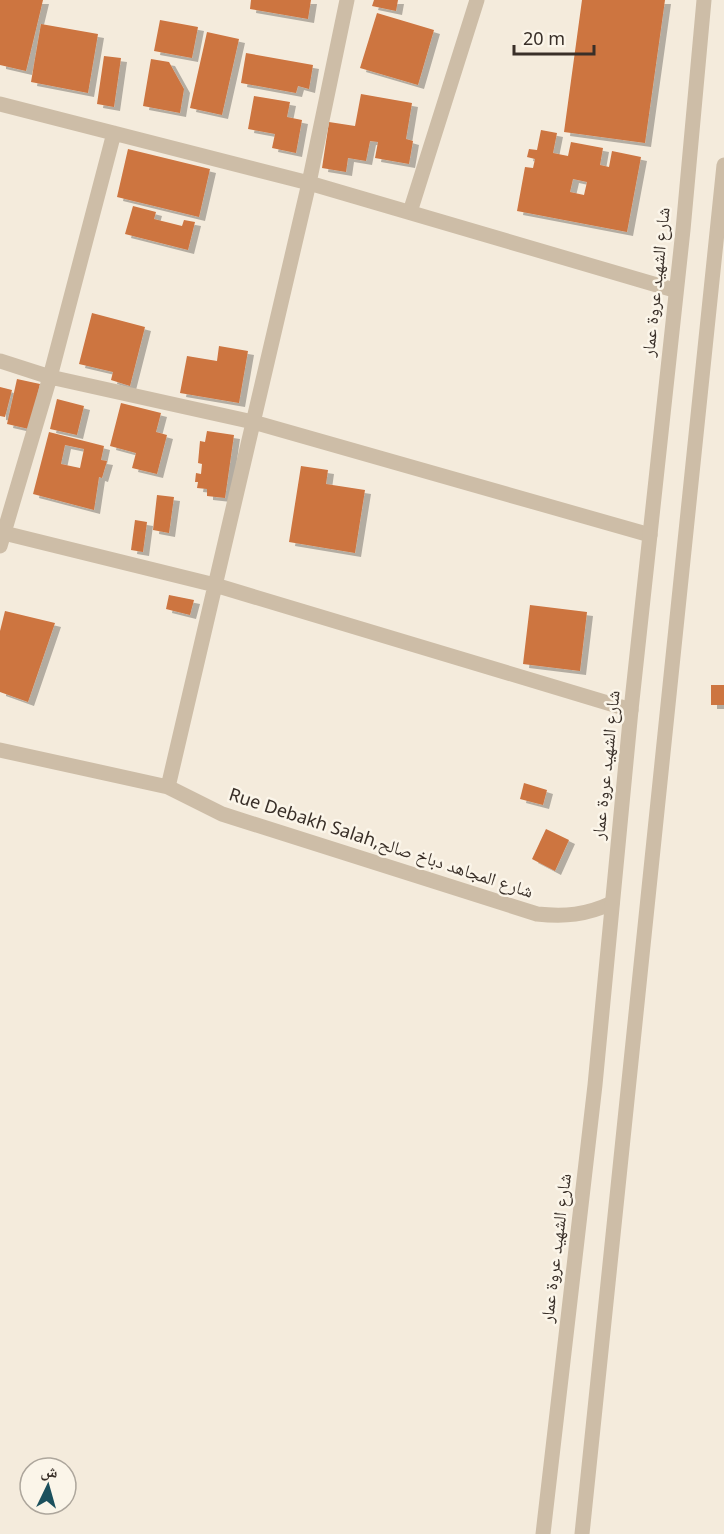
<svg xmlns="http://www.w3.org/2000/svg" width="724" height="1534" viewBox="0 0 724 1534" font-family="'Noto Sans','Noto Naskh Arabic',sans-serif">
<style>
.building{fill:#cd7440;fill-rule:evenodd;filter:url(#shadow)}
.lines{fill:none;stroke-linecap:round;stroke-linejoin:round}
.minor{stroke:#cdbda7;stroke-width:15}
.tertiary{stroke:#cdbda7;stroke-width:15}
.labels{text-anchor:middle;stroke-width:5;stroke-linejoin:round;paint-order:stroke}
.street-label{font-size:18px;fill:#392f28;stroke:#fbf5e9}
</style>
<defs>
<filter id="shadow"><feDropShadow dx="6" dy="4" stdDeviation="0" flood-color="#0004"/></filter>
</defs>
<rect width="100%" height="100%" fill="#f4ebdc"/>
<path class="building" d="M0,0H43L26,71L0,65Z
M251,0H311L308,19L250,9Z
M374,0H398L396,11L372,6Z
M582,0H665L645,143L564,132Z
M377,13L434,30L418,85L360,68Z
M160,20L198,27L192,58L154,51Z
M41,24L98,34L88,93L31,82Z
M207,32L239,39L222,115L190,108Z
M246,53L313,65L309,89L298,86L296,93L241,83Z
M104,56L121,58L114,107L97,104Z
M151,59L169,62L184,89L180,113L143,106Z
M361,94L412,103L406,139L413,141L409,164L375,158L378,142L370,141L366,161L348,158L346,172L322,168L329,122L355,126Z
M254,96L290,102L287,117L302,120L296,153L272,148L275,134L248,129Z
M541,130L557,133L553,153L568,156L571,142L603,148L600,165L609,167L612,151L641,157L627,232L517,211L525,167L533,168L535,159L527,157L529,149L537,150ZM573,179L587,182L584,195L570,192Z
M128,149L210,169L199,217L117,197Z
M133,206L156,212L154,219L182,226L184,220L195,222L188,250L125,234Z
M92,313L145,327L130,386L111,380L113,372L79,364Z
M219,346L248,351L239,403L180,393L187,356L217,361Z
M17,379L40,384L29,429L7,424Z
M0,387L12,390L5,417L0,416Z
M57,399L84,406L77,435L50,429Z
M121,403L161,413L156,432L167,435L157,474L132,468L136,453L110,446Z
M207,431L234,435L225,498L207,496V489L197,488L198,482H195L196,473L201,474L202,464L198,463L200,441L205,442Z
M49,432L104,446L101,460L107,461L102,478L99,477L94,510L33,494ZM65,445L84,449L80,468L61,464Z
M301,466L328,470L326,484L365,490L355,553L289,542Z
M157,495L174,497L169,533L153,530Z
M135,520L147,522L143,552L131,550Z
M169,595L194,600L190,615L166,609Z
M530,605L587,612L580,671L523,664Z
M5,611L55,623L28,702L0,692V631Z
M711,685H724V705H711Z
M524,783L547,790L543,805L520,799Z
M546,829L569,840L555,871L532,859Z"/>
<g class="lines">
<path class="minor" d="M0,104L309,183L674,290
M114,133L50,377L253,422L650,535
M410,212L477,0
M0,361L50,377L0,546
M0,532L215,585L631,710
M0,750L168,787L222,814L537,914C565,917 586,915 612,903
M168,787L309,183L347,0"/>
<path class="tertiary" d="M543,1534L595,1085L631,710L683,230L704,0
M582,1534L724,165"/>
</g>
<g class="labels">
<g class="street-label">
<text transform="translate(656 282) rotate(-84)" y="6">شارع الشهيد عروة عمار</text>
<text transform="translate(606 765) rotate(-84)" y="6">شارع الشهيد عروة عمار</text>
<text transform="translate(381 843) rotate(18)" y="6">Rue Debakh Salah,شارع المجاهد دباخ صالح</text>
<text transform="translate(556 1248) rotate(-83)" y="6">شارع الشهيد عروة عمار</text>
</g>
</g>
<g transform="translate(48 1486) rotate(5)"><circle r="28" fill="#fbf5e9" stroke="#ada69c" stroke-width="1.5"/>
<path d="M0-4.5L10 22L0 15L-10 22Z" fill="#1b505d"/>
<text y="-9" font-size="16" font-weight="bold" text-anchor="middle" fill="#392f28">ش</text>
</g>
<path d="M514 45v9h80v-9" fill="none" stroke="#392f28" stroke-width="3"/>
<text x="523" y="45" font-size="18" fill="#392f28" stroke="#fbf5e9" stroke-width="4.5" paint-order="stroke">20 m</text>
</svg>
